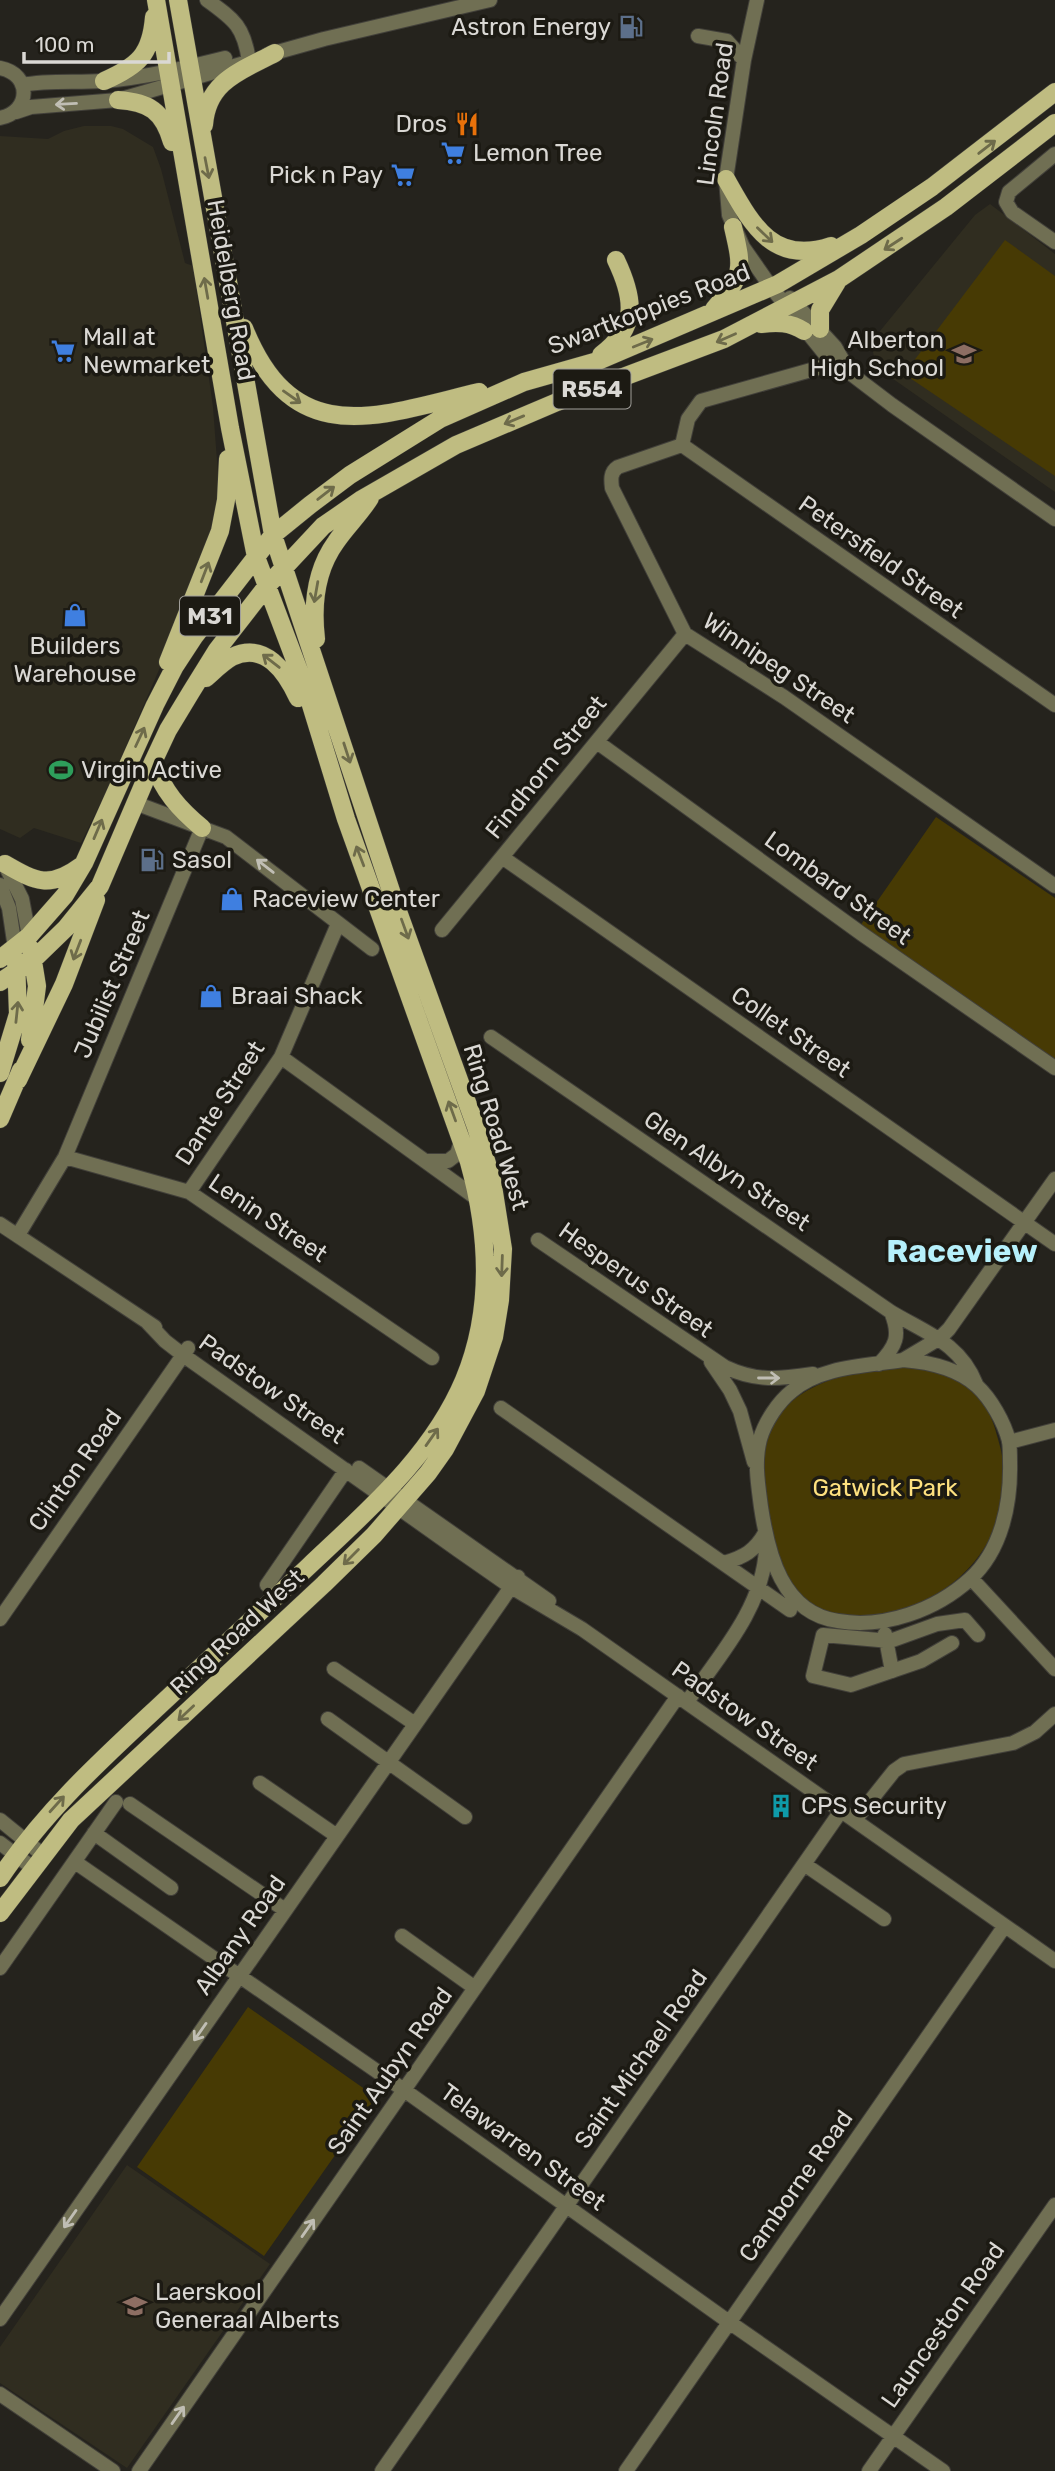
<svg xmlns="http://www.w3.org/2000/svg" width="1055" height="2471" viewBox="0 0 1055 2471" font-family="Rubik,sans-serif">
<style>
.built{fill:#302d20}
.green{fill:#473a04}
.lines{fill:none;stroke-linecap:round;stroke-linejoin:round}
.minor-casing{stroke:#42403a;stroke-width:16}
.major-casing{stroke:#42403a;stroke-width:19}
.minor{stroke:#706f53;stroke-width:14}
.major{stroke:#bfbc81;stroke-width:18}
.oneway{stroke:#c0beb4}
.oneway2{stroke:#6e6b4a}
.labels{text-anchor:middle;stroke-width:7;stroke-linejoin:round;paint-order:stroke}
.shield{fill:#1c1a13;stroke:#a19f9a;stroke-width:2}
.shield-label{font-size:23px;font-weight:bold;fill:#dad8d4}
.poi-label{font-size:24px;fill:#dad8d4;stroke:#1c1a13;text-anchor:start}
.street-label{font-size:24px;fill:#dad8d4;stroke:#1c1a13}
.park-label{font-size:24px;fill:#fee17f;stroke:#1c1a13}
.district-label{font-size:32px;font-weight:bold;fill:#b6f0fb;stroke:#1c1a13}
</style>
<rect width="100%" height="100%" fill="#25231d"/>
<path class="built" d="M84,126H111L123,129L153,147L161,169L185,263L193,266L213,407L220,501L200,575L107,790L81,843L34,828L20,838L0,829V136L48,139L64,131Z
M990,204L1055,254V492L876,367L871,342L975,215Z
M127,2165L270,2264L127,2468L0,2383V2347Z"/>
<path class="green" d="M1005,240L1055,276V476L904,374Z
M936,817L1055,898V1064L860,926Z
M917,1366C934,1370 953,1375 967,1385C984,1397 993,1419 998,1439C1020,1510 982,1578 914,1605C906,1608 898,1613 889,1615C881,1616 871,1616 863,1616C855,1616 844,1619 836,1617C823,1615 805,1602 798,1591C791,1581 779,1568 775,1556C770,1539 771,1520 768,1503C765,1489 762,1475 763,1461C768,1382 854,1369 917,1366Z
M248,2007L376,2097L264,2256L137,2167Z"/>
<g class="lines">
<g class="minor-casing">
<path id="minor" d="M207,0C235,20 244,27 249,61
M757,0L744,60L726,179L729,215L743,247L771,287L825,354L892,405L1055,519
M698,36L727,41L744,60
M267,55L324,39L490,0
M0,68C32,74 31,112 0,118
M22,85C49,80 76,83 103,81C144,78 185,68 225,58
M16,112L31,107L118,100L248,62
M1055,154L1009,192L1006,202L1012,212L1055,242
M790,298L835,347L846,366
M682,445L618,467C610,472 611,480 612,488L685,634L784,697L1055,886
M682,445L1055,705
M682,445L688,419L701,401L843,361
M597,742L862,934L1055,1068
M135,803L226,837L372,949
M502,857L1055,1244
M5,865L22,899L29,936
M0,885L9,908L15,948
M442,930L685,634
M491,1037L891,1312C926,1333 960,1343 976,1384
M281,1057L479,1200L482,1199
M65,1157L189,1192L432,1358
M428,1161H448L457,1154L462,1139
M189,1192L281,1057L338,924
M0,1224L155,1327
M18,1235L65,1157L202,828
M538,1240L725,1367C757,1382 779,1379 813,1374
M148,1323L165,1341L183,1355L458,1550L511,1587L582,1629L1055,1961
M903,1360C929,1362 957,1368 977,1386C991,1399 1004,1422 1009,1441C1010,1447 1010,1455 1010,1462C1011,1503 1002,1550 970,1579C936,1610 884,1629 838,1621C782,1613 768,1554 761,1507C758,1484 754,1462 760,1439C765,1422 778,1402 792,1391C821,1366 867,1366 903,1360Z
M903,1360L940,1338L949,1329L1055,1179
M711,1362L730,1390L740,1411L754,1462
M879,1364C896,1346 901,1336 891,1312
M501,1408L790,1610
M1009,1442L1055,1430
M359,1468L549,1601
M724,1563C744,1557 755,1551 765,1533
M971,1578L1055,1669
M267,1585L346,1470
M0,1619L188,1348
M885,1634L892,1671
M952,1643L921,1661L851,1685L813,1676L823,1635L890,1641L937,1624L965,1620L978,1635
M334,1669L415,1724
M687,1702C719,1656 763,1608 766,1549
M328,1719L465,1817
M260,1783L337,1836
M130,1804L285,1910
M0,1820L43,1855
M855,1820L894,1771L904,1764L1013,1743L1035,1732L1055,1714
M94,1833L171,1888
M0,1843L33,1868
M75,1862L404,2090L729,2322L943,2471
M804,1864L884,1919
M402,1936L475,1988
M0,1968L116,1802
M0,2319L518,1577
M0,2394L113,2471
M139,2471L678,1696
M382,2471L841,1811
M626,2471L1004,1927
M869,2471L1055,2205"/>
</g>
<g class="major-casing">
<path id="major" d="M104,81C138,66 151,55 154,17
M118,100C149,102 163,111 172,142
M204,125C207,81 241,71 275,53
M726,179C751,223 772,266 831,246
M714,309C744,274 743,270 733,227
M761,324C777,322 790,322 804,331
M244,328C294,452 377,416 479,392
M820,329V310L837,282
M601,355C638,327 635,300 616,260
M316,639C312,605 315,571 336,542C346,527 360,514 370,498
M168,662L220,531L226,500L228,459
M206,678C214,671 223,662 232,657C265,641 286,672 298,698
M153,762C163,791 179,809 202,828
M5,864C36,882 50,889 81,866
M0,959L29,936L65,895L84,863L155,705L175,666L194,637L273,535L310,505L350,475L440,419L524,382L598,361L778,284L861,235L932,187L1055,92
M0,982L33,960L66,928L100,886L153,762L168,730L191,692L217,650L266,587L323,526L362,499L456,445L557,402L724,339L839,279L946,207L1055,123
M30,1040L37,986L31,949
M0,1073L18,1014L16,960
M18,1080L64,984L96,900
M0,1119L21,1070
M0,1878C44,1812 101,1760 158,1707C208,1660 258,1613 309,1566C368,1510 432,1456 464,1380C493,1310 489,1234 469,1162L346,819L307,692L256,557L230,428L156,0
M0,1913L71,1820L324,1584L374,1535L428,1473L445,1449L476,1391L494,1337L500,1300L503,1249L492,1180L476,1127L395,903L273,535L178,0"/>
</g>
<use href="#minor" class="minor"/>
<use href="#major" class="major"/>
</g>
<defs><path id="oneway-shaft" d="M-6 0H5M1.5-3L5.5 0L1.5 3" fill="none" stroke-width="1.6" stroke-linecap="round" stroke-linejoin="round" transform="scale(1.75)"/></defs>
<g class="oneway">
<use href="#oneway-shaft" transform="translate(66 104) rotate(177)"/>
<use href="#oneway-shaft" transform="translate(265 866) rotate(-142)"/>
<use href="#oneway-shaft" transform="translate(769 1378)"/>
<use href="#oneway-shaft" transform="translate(200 2032) rotate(125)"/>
<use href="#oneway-shaft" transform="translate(70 2219) rotate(125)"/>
<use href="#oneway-shaft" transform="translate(308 2228) rotate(-55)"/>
<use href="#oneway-shaft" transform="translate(178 2415) rotate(-55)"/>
</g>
<g class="oneway2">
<use href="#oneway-shaft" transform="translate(987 147) rotate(-38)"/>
<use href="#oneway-shaft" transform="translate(207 168) rotate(79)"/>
<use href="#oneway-shaft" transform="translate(765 235) rotate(44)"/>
<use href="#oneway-shaft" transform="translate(893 244) rotate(147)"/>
<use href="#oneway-shaft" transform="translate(206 288) rotate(-100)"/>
<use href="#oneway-shaft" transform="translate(726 338) rotate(156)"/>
<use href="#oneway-shaft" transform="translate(643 343) rotate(-22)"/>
<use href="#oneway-shaft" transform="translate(292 397) rotate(35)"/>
<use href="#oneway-shaft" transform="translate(514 420) rotate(157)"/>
<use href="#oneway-shaft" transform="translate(326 493) rotate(-38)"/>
<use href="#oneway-shaft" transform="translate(205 572) rotate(-69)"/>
<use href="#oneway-shaft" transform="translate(316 592) rotate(100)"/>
<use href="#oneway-shaft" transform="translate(271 661) rotate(-142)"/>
<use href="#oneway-shaft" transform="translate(140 737) rotate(-65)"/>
<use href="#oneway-shaft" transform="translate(347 753) rotate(72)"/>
<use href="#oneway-shaft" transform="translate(98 829) rotate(-67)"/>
<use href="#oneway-shaft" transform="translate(360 856) rotate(-111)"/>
<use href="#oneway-shaft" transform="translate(405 929) rotate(70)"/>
<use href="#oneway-shaft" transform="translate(77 950) rotate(111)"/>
<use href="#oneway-shaft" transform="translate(17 1012) rotate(-84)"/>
<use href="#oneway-shaft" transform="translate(452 1111) rotate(-110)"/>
<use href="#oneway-shaft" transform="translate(502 1266) rotate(92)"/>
<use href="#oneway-shaft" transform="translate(432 1437) rotate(-55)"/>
<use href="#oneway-shaft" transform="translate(351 1557) rotate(135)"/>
<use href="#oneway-shaft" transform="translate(186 1713) rotate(137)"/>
<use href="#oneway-shaft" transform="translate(57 1804) rotate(-48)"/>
</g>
<defs>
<g id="fuel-bare" transform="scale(1.89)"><path d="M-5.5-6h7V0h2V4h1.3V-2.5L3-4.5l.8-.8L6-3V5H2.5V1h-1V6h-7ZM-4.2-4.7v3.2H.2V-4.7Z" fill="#5c6f8a" stroke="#1c1a13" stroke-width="2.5" paint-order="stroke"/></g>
<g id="restaurant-bare" transform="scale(1.89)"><path d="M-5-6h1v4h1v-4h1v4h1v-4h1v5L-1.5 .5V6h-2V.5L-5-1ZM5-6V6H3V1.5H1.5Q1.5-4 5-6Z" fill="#e8710a" stroke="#1c1a13" stroke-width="2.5" paint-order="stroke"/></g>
<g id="supermarket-bare" transform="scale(1.89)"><path d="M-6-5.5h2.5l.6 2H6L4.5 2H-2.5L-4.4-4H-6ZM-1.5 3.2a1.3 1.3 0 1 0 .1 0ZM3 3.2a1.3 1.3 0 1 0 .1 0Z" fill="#3f7fe0" stroke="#1c1a13" stroke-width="2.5" paint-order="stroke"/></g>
<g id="school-bare" transform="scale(1.89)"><path d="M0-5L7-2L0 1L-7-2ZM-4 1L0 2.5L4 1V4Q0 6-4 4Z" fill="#8d6e63" stroke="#1c1a13" stroke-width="2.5" paint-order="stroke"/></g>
<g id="shop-bare" transform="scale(1.89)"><path d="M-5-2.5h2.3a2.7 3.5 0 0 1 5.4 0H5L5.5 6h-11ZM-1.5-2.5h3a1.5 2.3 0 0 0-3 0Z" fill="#3f7fe0" stroke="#1c1a13" stroke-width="2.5" paint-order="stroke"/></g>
<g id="stadium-bare" transform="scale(1.89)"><path d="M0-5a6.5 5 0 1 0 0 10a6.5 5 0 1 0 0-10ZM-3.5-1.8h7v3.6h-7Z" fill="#2e9e5b" stroke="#1c1a13" stroke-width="2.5" paint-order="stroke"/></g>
<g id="building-bare" transform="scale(1.89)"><path d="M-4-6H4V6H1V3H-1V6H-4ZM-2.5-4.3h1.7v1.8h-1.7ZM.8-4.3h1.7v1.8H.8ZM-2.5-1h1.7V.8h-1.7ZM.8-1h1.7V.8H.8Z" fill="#0f9aa8" stroke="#1c1a13" stroke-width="2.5" paint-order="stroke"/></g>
</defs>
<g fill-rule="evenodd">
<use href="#fuel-bare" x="631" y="27"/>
<use href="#restaurant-bare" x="467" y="124"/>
<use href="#supermarket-bare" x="453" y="153"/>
<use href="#supermarket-bare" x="403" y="175"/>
<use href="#supermarket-bare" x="63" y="351"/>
<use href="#school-bare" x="964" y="354"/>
<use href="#shop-bare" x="75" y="615"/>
<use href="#stadium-bare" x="61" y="770"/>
<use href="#fuel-bare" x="152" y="860"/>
<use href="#shop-bare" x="232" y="899"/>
<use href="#shop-bare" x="211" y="996"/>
<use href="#building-bare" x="781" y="1806"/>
<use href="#school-bare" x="135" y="2306"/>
</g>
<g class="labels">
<g class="shield">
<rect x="553.5" y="369.5" width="77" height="39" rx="5"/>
<rect x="180" y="596.5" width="60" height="39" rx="5"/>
</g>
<g class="shield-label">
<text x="592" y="397">R554</text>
<text x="210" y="624">M31</text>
</g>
<g class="poi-label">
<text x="611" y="35" text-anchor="end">Astron Energy</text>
<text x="447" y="132" text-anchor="end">Dros</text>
<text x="473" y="161">Lemon Tree</text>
<text x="383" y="183" text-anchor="end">Pick n Pay</text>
<text x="83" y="345">Mall at<tspan x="83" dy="28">Newmarket</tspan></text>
<text x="944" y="348" text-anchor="end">Alberton<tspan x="944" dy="28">High School</tspan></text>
<text x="75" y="654" text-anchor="middle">Builders<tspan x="75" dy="28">Warehouse</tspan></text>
<text x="81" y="778">Virgin Active</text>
<text x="172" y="868">Sasol</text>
<text x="252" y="907">Raceview Center</text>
<text x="231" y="1004">Braai Shack</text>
<text x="801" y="1814">CPS Security</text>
<text x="155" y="2300">Laerskool<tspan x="155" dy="28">Generaal Alberts</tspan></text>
</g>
<g class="street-label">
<text transform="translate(715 114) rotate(-82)" y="8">Lincoln Road</text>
<text transform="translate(231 290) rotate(80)" y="8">Heidelberg Road</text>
<text transform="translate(649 309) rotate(-21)" y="8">Swartkoppies Road</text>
<text transform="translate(881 557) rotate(35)" y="8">Petersfield Street</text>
<text transform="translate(779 668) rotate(34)" y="8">Winnipeg Street</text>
<text transform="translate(546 767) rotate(-51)" y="8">Findhorn Street</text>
<text transform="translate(838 888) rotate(36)" y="8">Lombard Street</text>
<text transform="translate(112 984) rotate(-67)" y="8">Jubilist Street</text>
<text transform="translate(791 1032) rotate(35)" y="8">Collet Street</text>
<text transform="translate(220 1103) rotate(-57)" y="8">Dante Street</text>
<text transform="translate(496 1127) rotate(73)" y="8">Ring Road West</text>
<text transform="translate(727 1171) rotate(34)" y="8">Glen Albyn Street</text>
<text transform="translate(268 1218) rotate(34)" y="8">Lenin Street</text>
<text transform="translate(636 1280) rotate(35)" y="8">Hesperus Street</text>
<text transform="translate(272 1389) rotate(35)" y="8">Padstow Street</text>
<text transform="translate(75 1470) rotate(-55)" y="8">Clinton Road</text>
<text transform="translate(237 1632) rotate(-43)" y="8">Ring Road West</text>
<text transform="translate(745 1716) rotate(35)" y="8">Padstow Street</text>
<text transform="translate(240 1935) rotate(-55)" y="8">Albany Road</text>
<text transform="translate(641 2059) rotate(-55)" y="8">Saint Michael Road</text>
<text transform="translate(390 2071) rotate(-55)" y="8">Saint Aubyn Road</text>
<text transform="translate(523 2147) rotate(36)" y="8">Telawarren Street</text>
<text transform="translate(796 2186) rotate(-55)" y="8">Camborne Road</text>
<text transform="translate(943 2325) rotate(-55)" y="8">Launceston Road</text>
</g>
<g class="park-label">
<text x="885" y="1496">Gatwick Park</text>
</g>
<g class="district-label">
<text x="962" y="1262">Raceview</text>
</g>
</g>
<path d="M24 52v10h145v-10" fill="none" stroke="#dad8d4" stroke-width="3.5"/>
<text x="35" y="52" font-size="21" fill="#dad8d4" stroke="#1c1a13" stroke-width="5" paint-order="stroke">100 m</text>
</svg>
